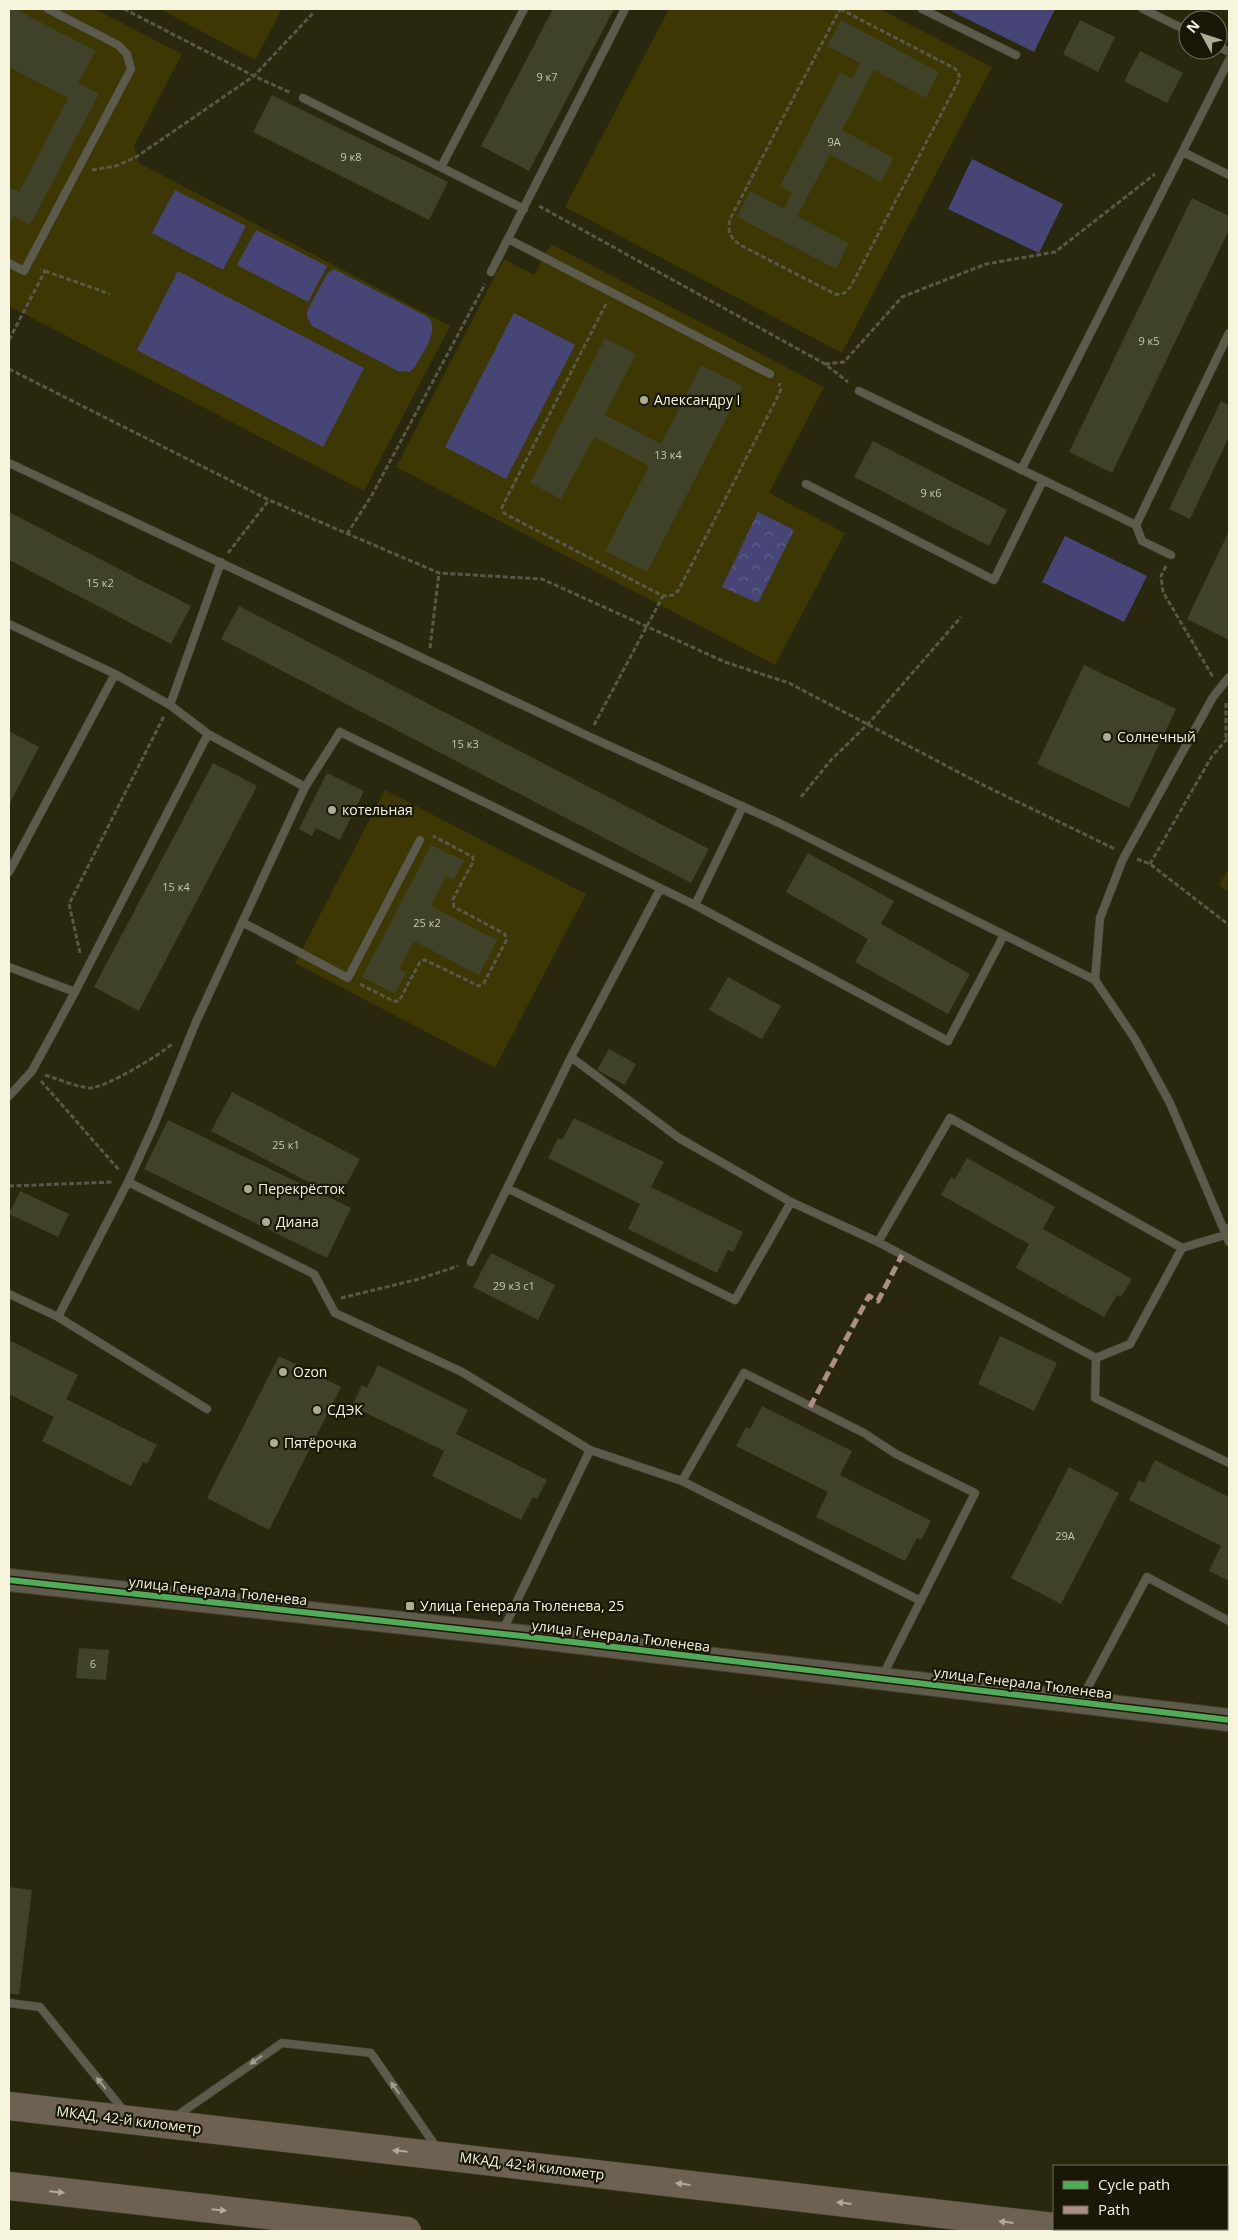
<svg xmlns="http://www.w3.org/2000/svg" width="1238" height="2240" viewBox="0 0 1238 2240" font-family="'Open Sans',sans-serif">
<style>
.built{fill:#3c3703}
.park{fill:url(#park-crowns)}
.pitch{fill:#474576}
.building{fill:#3f4229}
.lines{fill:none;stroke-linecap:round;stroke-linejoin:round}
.lane-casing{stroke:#434231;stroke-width:9}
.secondary-casing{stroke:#434231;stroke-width:24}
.highway-casing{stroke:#434231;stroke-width:29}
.path{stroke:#595748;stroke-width:3;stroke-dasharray:5 2.5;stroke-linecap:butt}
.lane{stroke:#5c5a4a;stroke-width:8}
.secondary{stroke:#5f5a4a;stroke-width:22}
.highway{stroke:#6d6251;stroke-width:28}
.quiet{stroke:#ac8f84;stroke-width:5;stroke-dasharray:10 5;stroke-linecap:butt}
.cycleway-casing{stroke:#191706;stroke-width:9}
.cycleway{stroke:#51ab58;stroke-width:6}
.oneway{fill:#a19f8c}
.oneway2{fill:#b2ab97}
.poi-dot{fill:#aeac95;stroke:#191706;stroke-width:2}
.labels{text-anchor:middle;stroke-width:4.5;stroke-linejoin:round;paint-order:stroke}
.number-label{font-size:11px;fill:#c8c8b0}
.poi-label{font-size:14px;fill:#f6f4dd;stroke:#191706;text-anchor:start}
.street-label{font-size:14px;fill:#f6f4dd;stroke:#191706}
</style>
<defs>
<pattern id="park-crowns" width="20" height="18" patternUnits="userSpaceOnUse" patternTransform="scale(1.25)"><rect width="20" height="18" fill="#474576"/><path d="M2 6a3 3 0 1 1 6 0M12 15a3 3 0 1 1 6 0" fill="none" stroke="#626089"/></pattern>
</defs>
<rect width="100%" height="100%" fill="#29270e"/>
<path class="built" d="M9,9H95L182,54L134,146L139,163L450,326L364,491L9,306Z
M160,9H282L255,60Z
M669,9H880L992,67L842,353L565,207Z
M551,244L824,387L769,493L845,533L775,665L396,467L504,259L534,275Z
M385,790L586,894L495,1068L295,963Z
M1229,867V891L1219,886Z"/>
<path class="park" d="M758,512L794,530L758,603L722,587Z"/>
<path class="pitch" d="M947,9H1055L1034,52Z
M972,159L1063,204L1039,253L948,209Z
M175,190L246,226L223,270L152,233Z
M256,230L327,266L308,302L237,265Z
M334,269L428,317C441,330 421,355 414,368L409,372L398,371L312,326L307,317V311L327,274Z
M178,271L364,368L323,447L137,350Z
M514,313L575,345L506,479L445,447Z
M1065,536L1147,576L1124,622L1042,582Z"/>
<path class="building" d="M9,9H15L96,51L78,83L99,94L30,225L14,216L9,226V187L19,192L68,98L9,67Z
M553,9H614L529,171L481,146Z
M841,20L939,72L926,98L874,70L842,130L894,158L881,182L830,155L797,216L849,243L836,269L737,217L750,191L784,209L792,193L780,186L840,72L852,79L860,63L827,46Z
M1080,20L1115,37L1098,72L1063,54Z
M1140,51L1183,73L1167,103L1124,81Z
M272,95L448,182L429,220L253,132Z
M1192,198L1229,216V230L1112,473L1069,452Z
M605,338L636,354L605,415L661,444L701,365L743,386L647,572L605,551L649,466L594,437L561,499L530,483Z
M1221,401L1229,405V437L1190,519L1169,509Z
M873,441L1007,510L989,546L854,477Z
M9,512L191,606L171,644L9,560Z
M1229,531V640L1187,619Z
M239,606L709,849L691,883L221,639Z
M1084,665L1176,709L1129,808L1037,764Z
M9,731L39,747L9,805Z
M213,763L257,786L139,1011L94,987Z
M327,773L364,791L340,840L316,828L312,836L299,829Z
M431,845L464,861L454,880L446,876L431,906L497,940L479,975L414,941L399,969L406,973L395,994L362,977Z
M808,853L894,901L881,924L970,974L948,1014L855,962L868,939L786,892Z
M728,977L781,1006L762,1039L709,1010Z
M609,1049L636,1064L625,1085L597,1070Z
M232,1092L360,1159L339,1198L211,1131Z
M574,1118L664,1162L651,1187L743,1232L733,1252L728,1250L717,1273L628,1229L640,1204L548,1158L558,1138L562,1140Z
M168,1120L351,1208L327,1258L144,1169Z
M967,1158L1055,1207L1043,1229L1132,1279L1121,1297L1117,1295L1104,1317L1016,1268L1029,1244L941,1195L951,1177L955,1179Z
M20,1191L69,1214L58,1237L9,1214Z
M491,1253L555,1285L538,1320L473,1287Z
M1000,1336L1057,1363L1034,1411L978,1384Z
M9,1340L78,1375L66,1399L157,1445L147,1464L143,1462L131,1486L42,1441L54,1417L9,1394Z
M279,1356L341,1387L269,1530L207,1498Z
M378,1365L468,1410L456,1434L547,1480L537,1499L533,1497L521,1520L432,1476L444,1451L352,1406L362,1385L367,1388Z
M762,1406L852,1451L840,1475L931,1521L921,1540L917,1538L905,1561L816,1517L828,1492L736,1446L746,1427L750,1429Z
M1155,1460L1229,1497V1581L1209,1571L1221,1546L1129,1500L1139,1480L1144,1483Z
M1069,1467L1119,1493L1061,1604L1011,1578Z
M79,1648L109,1650L106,1680L76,1678Z
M9,1887L32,1890L19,1995L9,1993Z"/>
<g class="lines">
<g class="lane-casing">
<path id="lane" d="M922,9L1016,55
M1143,9L1188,31
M1218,46L1229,52
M303,98L524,209
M1183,152L1229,175
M441,167L524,9
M508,239L770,374
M9,263L24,271L131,69L127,54L118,45L48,9
M491,272L625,9
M859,391L1136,525L1229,333
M9,463L588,736L777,822L1095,980L1135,1039L1170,1103L1229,1242
M1021,470L1229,60
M806,484L994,580L1043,480
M1136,525L1142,541L1171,555
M9,624L115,674L9,872
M115,674L170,705L208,734L305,787
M170,705L221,562
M695,905L743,806
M242,922L348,978L420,840
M9,967L75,992
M1095,980L1100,918L1123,859L1213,697L1229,677
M571,1057L679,1138L791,1202L878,1242
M9,1096L32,1071L75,992L208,734
M128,1182L314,1274L335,1313L462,1372L590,1450
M507,1188L735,1300L791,1202
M1229,1228L1225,1235L1182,1248L1130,1344L1096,1358L1095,1398L1229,1463
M471,1262L571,1057L660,889
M9,1294L58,1317L207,1409
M58,1317L128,1182L154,1125L196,1022L305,787L340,732L695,905L948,1041L1004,935
M1096,1358L878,1242L950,1118L1182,1248
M682,1481L744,1373L864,1433L896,1454L975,1493L883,1675
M502,1632L590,1450L682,1481L921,1601
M1081,1700L1147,1577L1229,1621
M9,2003L40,2007L124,2111
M175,2117L282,2043L371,2053L437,2148"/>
</g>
<g class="secondary-casing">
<path id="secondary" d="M9,1580L522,1636L1229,1720"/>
</g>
<g class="highway-casing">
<path id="highway" d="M9,2106L1054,2227
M9,2186L407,2231
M1068,2229L1089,2231"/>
</g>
<path class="path" d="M124,9L254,76L291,93
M840,9L954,68L958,72L960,78L851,286C846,293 843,295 835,294L742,246C731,239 727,233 730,219Z
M92,170L116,166L136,157L254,76L314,12
M539,206L825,364L848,382
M45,271L110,294
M606,304L502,507L504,513L509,516L663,596L673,595L678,591L778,396L781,389L779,383
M9,340L45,271L40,269
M825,364L844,362L902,297L986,264L1055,252L1155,174
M9,369L269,500L439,573L542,579L725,662L789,683L981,784L1115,849
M347,534L372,495L485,284
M228,553L269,500
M1166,566L1161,576L1163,592L1213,677
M430,648L439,573
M1226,703V740
M594,725L663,596
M801,797L831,760L868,724L961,617
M1137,859L1150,864L1229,925
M1150,864L1212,756L1229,737
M80,953L69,904L164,716
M360,984L393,1001H399L420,962L425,960L479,986L484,983L506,941L505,934L454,907L453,899L473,862V857L433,836
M45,1075C55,1078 80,1088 90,1088C105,1088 160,1055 172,1044
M41,1081L119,1170
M9,1186L114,1182
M341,1298L419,1279L458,1266"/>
<use href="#lane" class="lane"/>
<use href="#secondary" class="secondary"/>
<use href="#highway" class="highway"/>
<path class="quiet" d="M810,1407L869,1296L878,1301L902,1255"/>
<g class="cycleway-casing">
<path id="cycleway" d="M9,1580L522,1636L1229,1720"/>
</g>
<use href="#cycleway" class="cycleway"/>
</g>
<defs><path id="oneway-solid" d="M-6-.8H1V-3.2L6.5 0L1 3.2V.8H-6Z" transform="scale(1.25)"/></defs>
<g class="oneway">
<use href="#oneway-solid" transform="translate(256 2060) rotate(145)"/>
<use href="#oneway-solid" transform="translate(101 2083) rotate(-129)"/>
<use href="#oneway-solid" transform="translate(395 2088) rotate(-125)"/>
</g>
<g class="oneway2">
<use href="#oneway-solid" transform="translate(400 2151) rotate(-174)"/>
<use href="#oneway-solid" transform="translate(683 2184) rotate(-173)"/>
<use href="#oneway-solid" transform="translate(57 2192) rotate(6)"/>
<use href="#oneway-solid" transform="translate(844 2203) rotate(-173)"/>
<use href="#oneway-solid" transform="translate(219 2210) rotate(6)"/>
<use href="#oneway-solid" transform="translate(1006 2222) rotate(-173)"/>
</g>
<g class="poi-dot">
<circle cx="644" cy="400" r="5"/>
<circle cx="1107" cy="737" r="5"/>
<circle cx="332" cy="810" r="5"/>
<circle cx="248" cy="1189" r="5"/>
<circle cx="266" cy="1222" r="5"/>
<circle cx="283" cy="1372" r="5"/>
<circle cx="317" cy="1410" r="5"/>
<circle cx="274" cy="1443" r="5"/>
<rect x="405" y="1601" width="10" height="10" rx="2.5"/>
</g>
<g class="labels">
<g class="number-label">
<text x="547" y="81">9 к7</text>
<text x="834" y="146">9А</text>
<text x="351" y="161">9 к8</text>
<text x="1149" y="345">9 к5</text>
<text x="668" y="459">13 к4</text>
<text x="931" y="497">9 к6</text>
<text x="100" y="587">15 к2</text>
<text x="465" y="748">15 к3</text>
<text x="176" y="891">15 к4</text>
<text x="427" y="927">25 к2</text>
<text x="286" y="1149">25 к1</text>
<text x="514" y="1290">29 к3 с1</text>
<text x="1065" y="1540">29А</text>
<text x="93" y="1668">6</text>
</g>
<g class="poi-label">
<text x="654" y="405">Александру I</text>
<text x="1117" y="742">Солнечный</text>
<text x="342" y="815">котельная</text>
<text x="258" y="1194">Перекрёсток</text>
<text x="276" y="1227">Диана</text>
<text x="293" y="1377">Ozon</text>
<text x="327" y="1415">СДЭК</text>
<text x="284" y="1448">Пятёрочка</text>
<text x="420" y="1611">Улица Генерала Тюленева, 25</text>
</g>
<g class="street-label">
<text transform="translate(218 1591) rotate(6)" y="5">улица Генерала Тюленева</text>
<text transform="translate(621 1636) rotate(7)" y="5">улица Генерала Тюленева</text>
<text transform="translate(1023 1683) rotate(7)" y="5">улица Генерала Тюленева</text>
<text transform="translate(129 2120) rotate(7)" y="5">МКАД, 42-й километр</text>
<text transform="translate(532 2166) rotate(7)" y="5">МКАД, 42-й километр</text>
</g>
</g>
<rect width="1238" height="2240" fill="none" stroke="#f6f4dd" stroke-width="20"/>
<rect x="1053" y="2165" width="175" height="65" fill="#191706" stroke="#716f5c"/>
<rect x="1063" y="2181" width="25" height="8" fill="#51ab58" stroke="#716f5c"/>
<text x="1098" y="2190" font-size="15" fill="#f6f4dd">Cycle path</text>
<rect x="1063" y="2206" width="25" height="8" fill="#ac8f84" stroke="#716f5c"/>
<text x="1098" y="2215" font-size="15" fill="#f6f4dd">Path</text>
<g transform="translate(1203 35) rotate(310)"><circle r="24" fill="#191706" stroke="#716f5c"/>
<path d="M0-4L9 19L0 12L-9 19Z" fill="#aeac95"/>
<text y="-8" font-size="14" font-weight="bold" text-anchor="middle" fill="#f6f4dd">N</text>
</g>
</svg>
